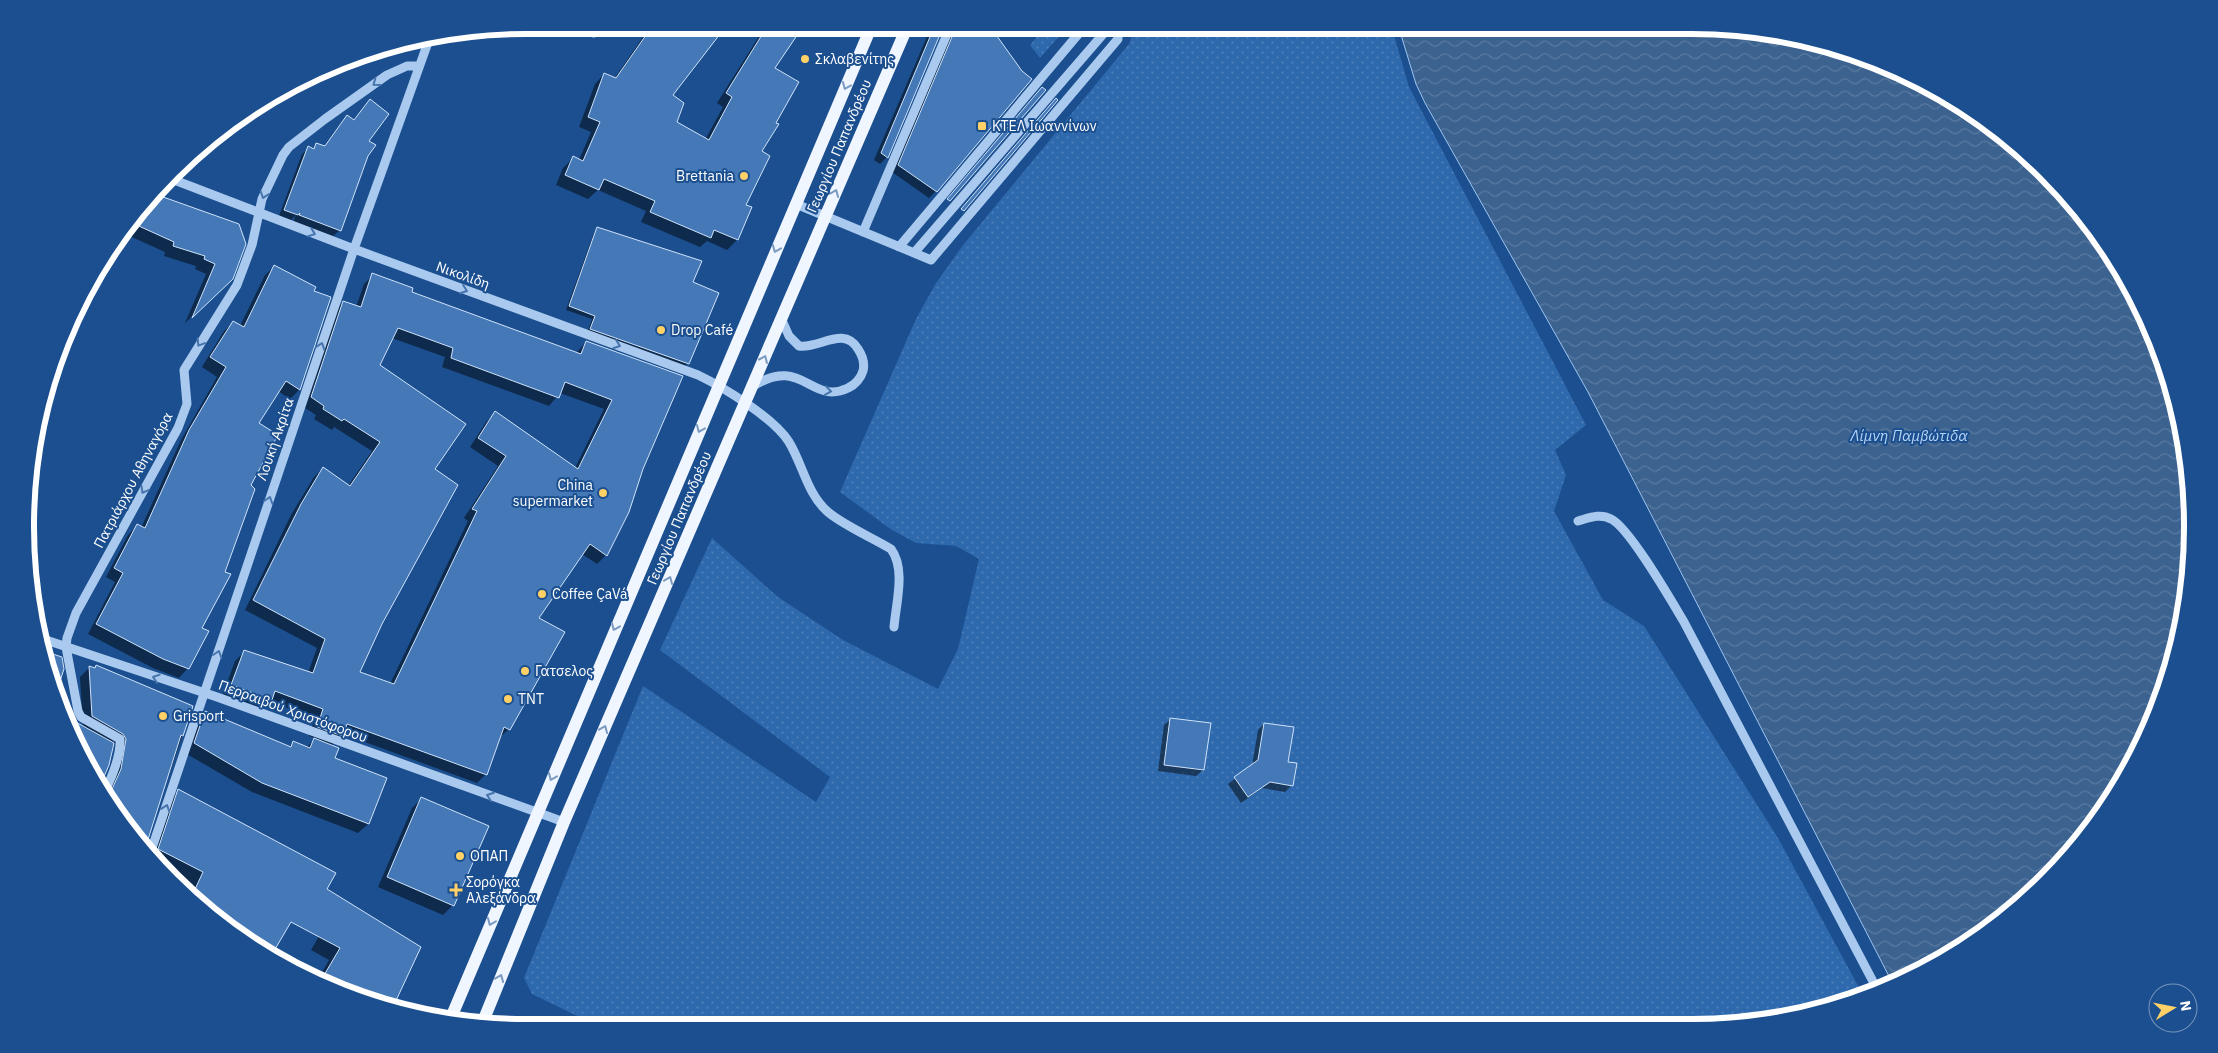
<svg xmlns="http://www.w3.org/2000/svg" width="2218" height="1053" viewBox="0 0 2218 1053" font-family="'IBM Plex Sans',sans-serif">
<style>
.grass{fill:url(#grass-dots)}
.water{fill:url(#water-waves);stroke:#9cc4f0}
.shadow{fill:#0007;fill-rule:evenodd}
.building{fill:#4478b7;stroke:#cfe3fa;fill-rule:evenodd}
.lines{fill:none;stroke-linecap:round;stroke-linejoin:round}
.minor{stroke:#a9c9ee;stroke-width:9}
.major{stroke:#f0f6ff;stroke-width:12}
.oneway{stroke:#4674ac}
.oneway2{stroke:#7b9ac1}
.poi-dot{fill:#ffd166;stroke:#1b4f8f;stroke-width:2}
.labels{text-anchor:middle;stroke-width:4;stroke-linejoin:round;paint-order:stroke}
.poi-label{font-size:14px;fill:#fff;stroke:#1b4f8f;text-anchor:start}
.street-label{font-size:14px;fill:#fff;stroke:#1b4f8f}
.water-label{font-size:15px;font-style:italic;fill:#b5d3f5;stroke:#1b4f8f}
.rim{fill:none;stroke:#fff;stroke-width:6}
</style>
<defs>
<pattern id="grass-dots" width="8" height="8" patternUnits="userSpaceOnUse" patternTransform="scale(1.25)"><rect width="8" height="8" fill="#2e69ad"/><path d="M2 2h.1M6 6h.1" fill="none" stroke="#4d80b9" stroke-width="1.8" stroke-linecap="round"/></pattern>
<pattern id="water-waves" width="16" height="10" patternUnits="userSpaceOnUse" patternTransform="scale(1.25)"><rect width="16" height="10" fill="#3c6290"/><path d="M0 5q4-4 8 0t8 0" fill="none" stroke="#597aa1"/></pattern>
</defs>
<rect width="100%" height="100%" fill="#1b4f8f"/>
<path class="grass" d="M1047,25H1069L1040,58L1030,45Z
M1136,25H1391L1409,87L1586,425L1555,450L1566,475L1554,511L1603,600L1644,626L1778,838L1863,995L1757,1024L602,1028L532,994L524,978L643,686L816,802L830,777L660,650L712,538L778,597L843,640L938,689L958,649L979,559L956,546L916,543L892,530L840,492L916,319L936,283L964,244L1129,44Z"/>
<path class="water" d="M1398,25H1692L1790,35L1884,63L1970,110L2046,172L2109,248L2155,335L2183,429L2193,527L2183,625L2155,719L2090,832L1997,924L1893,984L1588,392L1425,103L1416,84Z"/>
<path class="shadow" d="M629,25H725L672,96L675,123L705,140L723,107L717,103L766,25H802L773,69L760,152L744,205L751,208L737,240L727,250L707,241L700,247L641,222L646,211L598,190L588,199L556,185L563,168L573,158L579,160L591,132L579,127L595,84L604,74L614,79L643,37Z
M932,25H987L936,191L929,198L892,172L949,28L943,27L887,157L880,164L874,160Z
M370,101L367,155L340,230L333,236L293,222L296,215L290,221L279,216L302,154L309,148L312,149L317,145L324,147L341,123L347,117L353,121Z
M151,194L232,278L185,323L206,274L195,269L196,266L164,256L165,252L123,233Z
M598,229L691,283L717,294L687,364L684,367L587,333L592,319L566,310L594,233Z
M275,266L312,291L330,298L299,390L290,399L278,391L258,423L249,485L224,572L201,628L188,668L179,678L153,668L88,634L115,582L106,577L128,535L137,526L141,528L181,440L217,377L202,367L224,331L234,322L240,326L265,275Z
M373,275L410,293L576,353L586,342L682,377L606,555L597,564L582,554L537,618L563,633L509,729L499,738L486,774L477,783L343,734L331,746L334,758L368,824L358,833L252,792L185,753L195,722L205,712L289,747L293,743L306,748L316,738L309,736L315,718L269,701L262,708L223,694L235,661L244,652L308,673L317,648L245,610L291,515L314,477L323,468L348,486L372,451L334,427L332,430L314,419L316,415L302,406L334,312L343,302L356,307L364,284ZM392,338L445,357L442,367L549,406L560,393L604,409L575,468L495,413L486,422L470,447L498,466L464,518L468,521L390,684L358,672L381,623L434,469L379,365Z
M43,653L63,669L54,694L52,687Z
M89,668L192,707L144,848L128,832L106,795L118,749L113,740L108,764L77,749L64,717L83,727L80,677Z
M1171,719L1203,770L1196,776L1158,771L1164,725Z
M1264,724L1287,763L1292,785L1285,792L1262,788L1241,803L1228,784L1252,766L1258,730Z
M179,791L248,944L188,895L193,884L162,868L150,854L168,802Z
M422,798L453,905L443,915L378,887L412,808Z
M333,912L392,1005L398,1009L334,990L317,981L329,960L311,950Z"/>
<path class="building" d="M653,25H727L673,95L684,103L677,122L709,140L732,97L726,93L768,25H804L775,68L799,82L776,123L779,124L762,151L770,156L746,205L752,207L738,240L714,230L711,238L650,212L655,201L604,179L599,190L565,175L573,156L583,161L600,122L588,117L604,73L616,78Z
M935,25H944L888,158L881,153Z
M957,25H989L1022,71L1032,79L937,192L898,165Z
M1042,87L1046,90L950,201L947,199Z
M1056,98L1058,100L964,211L961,209Z
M370,99L389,114L369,141L376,145L368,156L341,231L299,215L300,213L298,215L284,210L308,146L314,149L316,143L325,146L347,115L354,120Z
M152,193L239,224L246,244L233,279L192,318L215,264L204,259L205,256L173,246L174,242L130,222Z
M597,227L702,261L693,282L719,293L689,364L590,329L595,316L569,306Z
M274,265L316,287L314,291L331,297L300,390L286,381L259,423L278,435L251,485L255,489L225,572L231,574L202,628L209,631L189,669L163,659L96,624L123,573L114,568L137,524L145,528L189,430L226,367L210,357L233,321L244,327Z
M372,273L413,288L412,292L581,354L586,341L683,376L643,469L629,512L607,556L590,544L539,618L565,632L510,730L504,727L487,775L347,724L343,736L317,727L323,709L275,691L272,700L231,685L244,650L313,673L325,639L253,600L301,504L323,467L350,486L380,442L344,419L342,421L323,409L324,406L311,397L343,301L361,307ZM398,328L453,348L451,358L559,398L565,382L612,400L578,469L495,411L478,438L506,456L472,509L477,511L394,684L360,672L382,624L458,485L435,469L466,424L380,365Z
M43,651L62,657L64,669L55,696Z
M96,665L193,706L183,736L181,735L145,849L128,832L108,798L121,769L126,739L123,734L92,716L89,666L95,668Z
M205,711L291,747L293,741L310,748L314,738L339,748L335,758L387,778L369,824L262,783L194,743Z
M63,715L114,743L109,765L100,786L77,749Z
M1170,718L1211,723L1204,770L1164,765Z
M1264,723L1294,727L1288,762L1297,763L1293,786L1270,782L1248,797L1234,777L1258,760Z
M178,789L336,873L327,889L421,947L393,1007L334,990L320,982L340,948L291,922L271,956L248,944L196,903L191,898L203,872L158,849Z
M421,797L489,826L454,906L387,877Z"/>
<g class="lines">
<path class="minor" d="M580,25L594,33
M169,178L354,249L698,375C723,387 774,418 789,442C803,465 807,494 828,512C843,525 873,538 891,549C906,569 896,603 894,627
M796,204L931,260L1118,39V25
M863,232L951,25
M899,247L1086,25
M914,253L1111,25
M752,387C802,354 811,406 848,388C855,385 861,378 863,371C865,363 862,355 858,349C844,325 819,349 799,346L789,336L781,318
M1578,521C1589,518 1600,513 1611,519C1629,527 1672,602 1684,622L1878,991
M40,638L217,697L564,822
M104,793C112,777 121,757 120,739L81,717L78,711L66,647L67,638L76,613L178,428L187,404L184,370L237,285L252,245L262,199L283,155L289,147L325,119L387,75L407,66H419
M150,854L354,249L431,34"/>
<path class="major" d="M450,1020L872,25
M482,1024L564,822L908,25"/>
</g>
<defs><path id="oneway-chevron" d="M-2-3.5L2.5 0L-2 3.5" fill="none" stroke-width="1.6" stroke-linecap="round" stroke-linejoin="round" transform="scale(1.25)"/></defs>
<g class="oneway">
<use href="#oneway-chevron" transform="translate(376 83) rotate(144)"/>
<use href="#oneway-chevron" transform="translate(264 195) rotate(109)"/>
<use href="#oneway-chevron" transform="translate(312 233) rotate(21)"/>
<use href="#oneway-chevron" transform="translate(464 290) rotate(20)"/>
<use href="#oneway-chevron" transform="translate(200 343) rotate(121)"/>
<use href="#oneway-chevron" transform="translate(617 345) rotate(20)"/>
<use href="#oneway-chevron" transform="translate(321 346) rotate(-71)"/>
<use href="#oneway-chevron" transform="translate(828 391) rotate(8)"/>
<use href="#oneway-chevron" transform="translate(144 490) rotate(119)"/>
<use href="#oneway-chevron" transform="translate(269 500) rotate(-72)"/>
<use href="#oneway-chevron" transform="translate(218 654) rotate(-72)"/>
<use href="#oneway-chevron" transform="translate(156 678) rotate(-162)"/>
<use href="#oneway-chevron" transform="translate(490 796) rotate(-160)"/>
<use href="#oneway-chevron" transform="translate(166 808) rotate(-71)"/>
</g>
<g class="oneway2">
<use href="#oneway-chevron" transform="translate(846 86) rotate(113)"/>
<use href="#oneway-chevron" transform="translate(835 193) rotate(-67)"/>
<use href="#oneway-chevron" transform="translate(776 249) rotate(113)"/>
<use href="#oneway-chevron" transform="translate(764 359) rotate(-66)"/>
<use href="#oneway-chevron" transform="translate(700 429) rotate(113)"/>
<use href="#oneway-chevron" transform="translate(669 580) rotate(-67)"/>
<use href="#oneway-chevron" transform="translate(615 627) rotate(113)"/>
<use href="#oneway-chevron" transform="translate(604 729) rotate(-67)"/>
<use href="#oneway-chevron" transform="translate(552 777) rotate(113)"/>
<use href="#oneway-chevron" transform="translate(491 922) rotate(113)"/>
<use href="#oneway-chevron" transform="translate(500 978) rotate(-68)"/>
</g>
<g class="poi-dot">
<circle cx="805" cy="59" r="5"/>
<rect x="977" y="121" width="10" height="10" rx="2.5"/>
<circle cx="744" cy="176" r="5"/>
<circle cx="661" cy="330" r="5"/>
<circle cx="603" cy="493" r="5"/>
<circle cx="542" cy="594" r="5"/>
<circle cx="525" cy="671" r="5"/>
<circle cx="508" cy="699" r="5"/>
<circle cx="163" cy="716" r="5"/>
<circle cx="460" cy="856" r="5"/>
<path d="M453.5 882.5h5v5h5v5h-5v5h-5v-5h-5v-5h5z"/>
</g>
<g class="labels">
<g class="poi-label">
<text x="815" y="64">Σκλαβενίτης</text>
<text x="992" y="131">ΚΤΕΛ Ιωαννίνων</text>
<text x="734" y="181" text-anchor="end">Brettania</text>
<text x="671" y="335">Drop Café</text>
<text x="593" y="490" text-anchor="end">China<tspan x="593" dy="16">supermarket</tspan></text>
<text x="552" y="599">Coffee ÇaVá</text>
<text x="535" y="676">Γατσελος</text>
<text x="518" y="704">TNT</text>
<text x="173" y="721">Grisport</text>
<text x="470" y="861">ΟΠΑΠ</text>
<text x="466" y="887">Σορόγκα<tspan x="466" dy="16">Αλεξάνδρα</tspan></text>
</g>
<g class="street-label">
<text transform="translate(839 146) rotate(-67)" y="5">Γεωργίου Παπανδρέου</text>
<text transform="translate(463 275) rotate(20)" y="5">Νικολίδη</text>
<text transform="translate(275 439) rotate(-71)" y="5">Λουκή Ακρίτα</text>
<text transform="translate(133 480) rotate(-62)" y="5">Πατριάρχου Αθηναγόρα</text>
<text transform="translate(679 518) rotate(-67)" y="5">Γεωργίου Παπανδρέου</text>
<text transform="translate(293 711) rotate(20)" y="5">Περραιβού Χριστόφορου</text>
</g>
<g class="water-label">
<text x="1909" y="441">Λίμνη Παμβώτιδα</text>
</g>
</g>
<path d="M0 0H2218V1053H0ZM526 34H1692A492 492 0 0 1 2184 526V527A492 492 0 0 1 1692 1019H526A492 492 0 0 1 34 527V526A492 492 0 0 1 526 34Z" fill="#1b4f8f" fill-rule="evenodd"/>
<path class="rim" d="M526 34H1692A492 492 0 0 1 2184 526V527A492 492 0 0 1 1692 1019H526A492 492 0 0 1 34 527V526A492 492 0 0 1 526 34Z"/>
<g transform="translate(2173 1008) rotate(80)"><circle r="24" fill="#1b4f8f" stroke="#7695bc"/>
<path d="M0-4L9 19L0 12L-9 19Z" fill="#ffd166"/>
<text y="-8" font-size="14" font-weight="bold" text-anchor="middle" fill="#ffffff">N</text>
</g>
</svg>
